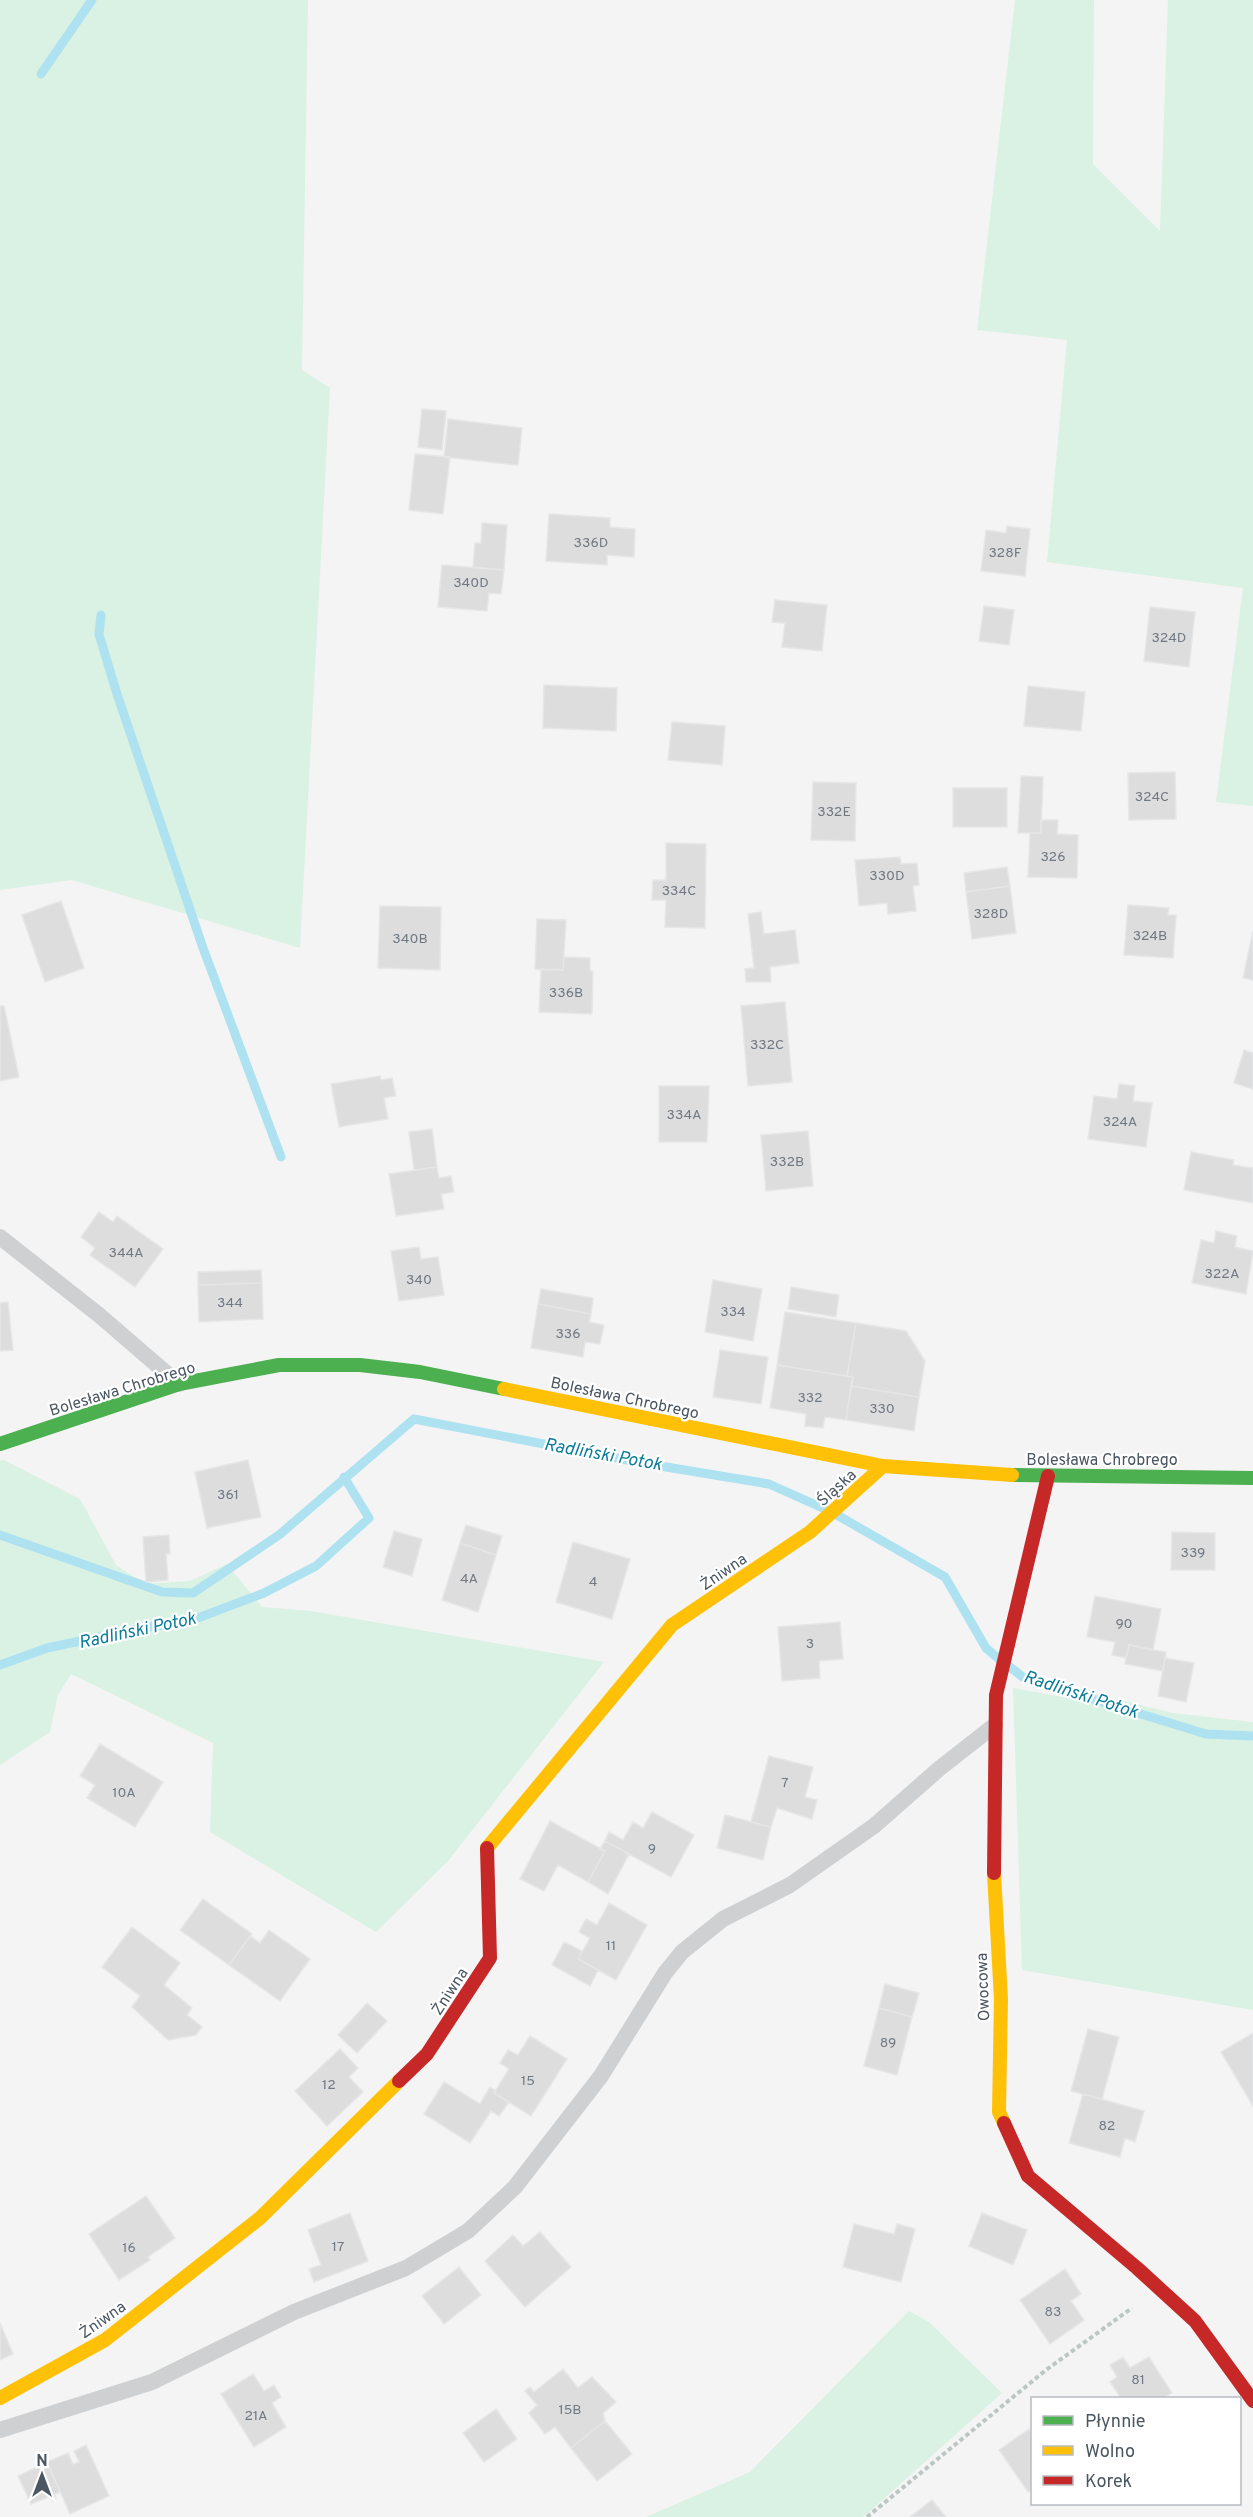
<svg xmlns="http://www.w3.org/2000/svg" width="1253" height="2517" viewBox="0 0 1253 2517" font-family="Overpass,sans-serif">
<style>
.green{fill:#d9f2e3}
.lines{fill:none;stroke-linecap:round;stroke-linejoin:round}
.stream{stroke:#aee2f0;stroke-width:9}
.building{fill:#ddddde;stroke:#e5e6e7;stroke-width:1.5}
.path{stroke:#bcc7c4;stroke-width:4;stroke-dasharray:4.5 3;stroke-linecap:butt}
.lane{stroke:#ced0d2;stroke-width:16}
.fast{stroke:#4caf50;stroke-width:14}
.slow{stroke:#ffc107;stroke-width:14}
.jam{stroke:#c62828;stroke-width:14}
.labels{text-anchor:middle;stroke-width:4.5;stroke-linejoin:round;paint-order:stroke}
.number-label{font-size:14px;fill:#707881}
.street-label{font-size:16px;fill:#4a5661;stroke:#fff}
.water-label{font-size:18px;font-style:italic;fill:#0c7c9b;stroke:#fff}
</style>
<rect width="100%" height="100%" fill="#f4f4f4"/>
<path class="green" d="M0,0H308L302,370L330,388L300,948L72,880L0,890Z
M1015,0H1094L1093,164L1160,231L1168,0H1253V806L1216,802L1243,588L1047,562L1067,340L977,330Z
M4,1460L80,1499L116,1565L145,1584L190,1581L227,1564L262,1607L311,1611L604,1662L448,1861L376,1932L210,1832L213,1743L71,1674L58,1695L50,1732L0,1765V1461Z
M1011,1673L1173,1713L1253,1722V2010L1022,1970L1013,1688L1089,1702Z
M909,2311L929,2322L1002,2393L868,2513L863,2517H646L750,2472Z"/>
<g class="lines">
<path class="stream" d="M41,74L92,0
M101,615L99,634L116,691L203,948L281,1157
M837,1515L945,1577L986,1648L999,1659
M0,1535L162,1592L193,1593L279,1535L414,1419L648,1464L769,1484L825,1509
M0,1665L47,1648L142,1628L190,1621L264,1593L316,1566L369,1518L344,1477
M1010,1667L1024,1678L1206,1734L1253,1736"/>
</g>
<path class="building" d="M422,409L446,411L442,450L418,447Z
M448,419L522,428L518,465L444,457Z
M415,454L450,457L443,514L409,510Z
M549,514L610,518V527L635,529L634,557L607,555V565L546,561Z
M482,523L507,525L504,570L473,567L475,543H481Z
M1007,526L1030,529L1025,576L981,571L986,530L1006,533Z
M442,565L504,570L501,594L489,593L487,611L438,607Z
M775,600L827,605L822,651L782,647L785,623L772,622Z
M984,606L1014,610L1009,645L979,641Z
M1150,607L1195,612L1189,667L1144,661Z
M544,685L617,688L616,731L543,728Z
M1028,686L1085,692L1081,731L1024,726Z
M672,722L725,726L722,765L668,760Z
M1175,772L1176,819L1129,820L1128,773Z
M1021,776L1043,777L1041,833H1018Z
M813,782L856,783L855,841L811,840Z
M953,788H1007V827H953Z
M1041,820H1058L1057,834L1078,835L1077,878L1028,877L1030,833H1041Z
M666,843L706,844L705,928L665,927L666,900H652L653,880H666Z
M900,857L901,864L917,863L919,885L913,886L916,911L888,914L887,903L859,906L855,860Z
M1007,867L1010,886L966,892L964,873Z
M1010,886L1016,933L972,939L966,892Z
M61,901L84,968L45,982L22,915Z
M1128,905L1169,908L1168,915H1176L1173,958L1124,955Z
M380,906L441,907L440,970L378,968Z
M761,912L764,934L795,930L799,963L770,967L771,982H746L745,969L754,968L748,914Z
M537,919L566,920L563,970L535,969Z
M1253,931V980L1243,978Z
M564,957L590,958V970L593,972L592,1014L539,1012L541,969L563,970Z
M785,1002L792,1082L748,1086L741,1006Z
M0,1006H4L19,1077L0,1081Z
M1244,1050L1253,1053V1089L1234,1083Z
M380,1076L381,1080L392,1078L396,1096L384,1098L388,1119L339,1127L331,1084Z
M1119,1084L1135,1086L1133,1101L1152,1103L1146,1147L1088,1139L1094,1096L1117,1099Z
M659,1086H709L707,1142H659Z
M432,1129L437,1167L414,1170L409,1132Z
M808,1131L813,1186L766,1191L761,1135Z
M1191,1152L1234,1160L1233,1165L1253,1168V1203L1184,1190Z
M437,1167L439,1178L451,1176L454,1192L441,1194L444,1209L396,1216L389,1174Z
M99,1212L113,1222L117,1216L163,1249L135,1287L90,1255L95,1248L81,1237Z
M1216,1231L1237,1236L1235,1247L1253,1251L1246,1294L1192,1283L1201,1240L1214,1243Z
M419,1247L421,1259L438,1257L444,1295L399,1301L391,1251Z
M261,1270L262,1283L198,1285V1272Z
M713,1280L762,1289L753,1341L705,1332Z
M262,1283L263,1319L199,1322L198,1285Z
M791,1287L839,1295L836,1317L788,1309Z
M541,1289L593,1298L591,1314L538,1304Z
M8,1302L13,1350L0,1351V1303Z
M538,1304L591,1314L589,1322L604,1325L600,1344L585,1342L583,1357L531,1348Z
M785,1312L856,1323L847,1376L777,1365Z
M856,1323L906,1331L925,1361L919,1397L851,1386L853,1377L847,1376Z
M720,1350L768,1357L761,1404L713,1397Z
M777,1365L853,1377L846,1420L825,1417L823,1428L805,1426L806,1414L770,1408Z
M851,1386L919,1397L914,1431L846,1420Z
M248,1460L261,1517L207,1528L195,1472Z
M466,1525L502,1536L496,1555L460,1543Z
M394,1531L422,1539L412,1576L383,1567Z
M1172,1532L1215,1533V1570H1171Z
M169,1535L170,1554H166L168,1580L146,1582L143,1537Z
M573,1542L630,1559L612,1619L556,1602Z
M460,1543L496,1555L478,1612L442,1600Z
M1095,1596L1161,1609L1153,1650L1129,1645L1126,1658L1112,1655L1115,1642L1087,1637Z
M840,1622L843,1659L819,1661L820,1678L782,1681L778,1627Z
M1129,1645L1166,1652L1163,1671L1125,1664Z
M1165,1658L1194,1663L1186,1702L1158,1696Z
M100,1744L163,1782L135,1827L87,1798L95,1785L80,1776Z
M769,1756L813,1767L805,1797L817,1800L812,1819L777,1808L771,1827L751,1822Z
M652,1812L694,1835L671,1877L605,1841L609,1832L623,1840L633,1822L643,1828Z
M725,1815L771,1827L763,1860L717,1848Z
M550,1821L605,1851L588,1882L558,1865L544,1891L520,1879Z
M605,1841L629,1854L608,1894L588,1882L605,1851L600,1849Z
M203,1899L252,1934L229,1965L180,1930Z
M609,1903L647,1925L616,1980L578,1959L590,1938L579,1932L586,1919L597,1925Z
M132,1927L180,1963L164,1985L192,2008L187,2015L202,2027L196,2035L168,2040L132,2007L140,1996L102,1967Z
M269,1930L310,1959L280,2001L229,1965L250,1936L260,1943Z
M564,1942L582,1951L578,1959L598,1970L590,1986L552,1965Z
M885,1984L919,1993L912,2017L879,2008Z
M367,2003L387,2021L357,2053L338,2035Z
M879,2008L912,2017L897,2075L864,2066Z
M1088,2029L1119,2037L1102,2099L1071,2091Z
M1253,2033V2106L1221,2052Z
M530,2036L567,2059L531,2116L494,2093L509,2069L500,2063L508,2050L518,2055Z
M340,2049L358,2068L349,2077L363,2092L327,2126L295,2091Z
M444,2082L480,2104L490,2087L496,2091L494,2093L509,2102L499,2116L491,2111L470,2143L424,2114Z
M1083,2094L1144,2111L1135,2142L1125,2138L1120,2157L1069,2143Z
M146,2196L175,2238L148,2257L150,2260L119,2280L89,2234Z
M350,2213L368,2261L314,2282L309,2269L321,2265L308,2230Z
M982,2213L1027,2230L1013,2265L969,2246Z
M854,2224L894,2234L897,2224L915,2229L901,2282L843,2267Z
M540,2232L571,2267L525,2307L485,2261L513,2235L523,2246Z
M459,2267L481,2295L444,2324L422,2296Z
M1065,2269L1081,2294L1071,2301L1084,2320L1050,2344L1020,2300Z
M0,2323L13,2354L0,2360Z
M1123,2357L1130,2368L1149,2357L1172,2393L1163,2398H1121L1110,2382L1117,2377L1110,2365Z
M563,2369L578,2388L592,2377L616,2402L603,2413L605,2421L571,2448L555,2427L545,2434L529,2413L537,2405L525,2391L530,2387L534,2392Z
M253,2374L264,2391L274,2385L281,2397L272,2403L286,2427L254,2447L221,2394Z
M496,2409L517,2439L484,2462L463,2433Z
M605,2421L632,2454L597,2481L571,2448Z
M1029,2429L1032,2435V2489L1028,2492L999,2450Z
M86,2445L109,2496L70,2514L47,2462L68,2453L73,2464L79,2462L74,2451Z
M47,2462L60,2492L55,2494L56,2499L53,2501L51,2496L31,2504L18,2476Z
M932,2500L946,2517H910Z"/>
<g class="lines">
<path class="path" d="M867,2517L1046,2370L1132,2308"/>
<path class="lane" d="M0,1237L99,1315L179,1384
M0,2430L152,2382L294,2312L406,2268L468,2231L515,2187L601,2076L665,1973L682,1952L723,1919L790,1885L874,1826L940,1768L995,1725"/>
<path class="fast" d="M0,1444L179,1384L279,1365H360L420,1372L504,1389
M1012,1475L1253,1478"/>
<path class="slow" d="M504,1389L883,1466L1012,1475
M487,1848L672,1625L810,1532L883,1466
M994,1873L1001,1999L999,2112L1004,2123
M0,2398L105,2340L260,2218L399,2081"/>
<path class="jam" d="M994,1873L996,1695L1048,1476
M399,2081L427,2054L490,1958L487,1848
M1004,2123L1028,2176L1137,2268L1195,2321L1253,2401"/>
</g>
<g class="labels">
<g class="number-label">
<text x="591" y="547">336D</text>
<text x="1005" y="557">328F</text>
<text x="471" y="587">340D</text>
<text x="1169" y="642">324D</text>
<text x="1152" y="801">324C</text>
<text x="834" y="816">332E</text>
<text x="1053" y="861">326</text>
<text x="887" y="880">330D</text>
<text x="679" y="895">334C</text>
<text x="991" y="918">328D</text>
<text x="1150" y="940">324B</text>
<text x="410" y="943">340B</text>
<text x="566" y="997">336B</text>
<text x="767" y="1049">332C</text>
<text x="684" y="1119">334A</text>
<text x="1120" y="1126">324A</text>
<text x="787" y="1166">332B</text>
<text x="126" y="1257">344A</text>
<text x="1222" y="1278">322A</text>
<text x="419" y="1284">340</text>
<text x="230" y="1307">344</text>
<text x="733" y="1316">334</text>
<text x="568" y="1338">336</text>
<text x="810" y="1402">332</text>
<text x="882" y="1413">330</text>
<text x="228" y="1499">361</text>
<text x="1193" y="1557">339</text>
<text x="469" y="1583">4A</text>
<text x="593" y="1586">4</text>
<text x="1124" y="1628">90</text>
<text x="810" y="1648">3</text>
<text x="785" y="1787">7</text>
<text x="124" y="1797">10A</text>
<text x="652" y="1853">9</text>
<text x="611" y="1950">11</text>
<text x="888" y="2047">89</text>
<text x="528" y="2085">15</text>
<text x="329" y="2089">12</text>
<text x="1107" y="2130">82</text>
<text x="338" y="2251">17</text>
<text x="129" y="2252">16</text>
<text x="1053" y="2316">83</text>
<text x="1138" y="2384">81</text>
<text x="570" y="2414">15B</text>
<text x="256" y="2420">21A</text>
</g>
<g class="street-label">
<text transform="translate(122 1388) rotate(-17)" y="6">Bolesława Chrobrego</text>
<text transform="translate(625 1397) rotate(12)" y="6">Bolesława Chrobrego</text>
<text x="1102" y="1465">Bolesława Chrobrego</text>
<text transform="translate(836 1487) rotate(-42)" y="6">Śląska</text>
<text transform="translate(723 1571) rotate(-34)" y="6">Żniwna</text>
<text transform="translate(982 1987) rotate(-92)" y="6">Owocowa</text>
<text transform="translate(449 1991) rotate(-57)" y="6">Żniwna</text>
<text transform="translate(102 2319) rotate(-35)" y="6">Żniwna</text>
</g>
<g class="water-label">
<text transform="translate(603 1454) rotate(10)" y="6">Radliński Potok</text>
<text transform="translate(137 1630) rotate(-12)" y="6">Radliński Potok</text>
<text transform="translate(1081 1694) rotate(18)" y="6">Radliński Potok</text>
</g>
</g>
<rect x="1031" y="2397" width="210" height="108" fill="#ffffff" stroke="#b7bbc0" stroke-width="1.5"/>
<rect x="1043" y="2416" width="30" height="9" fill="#4caf50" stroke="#b7bbc0" stroke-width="1.5"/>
<text x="1085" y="2427" font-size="18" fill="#4a5661">Płynnie</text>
<rect x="1043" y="2446" width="30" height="9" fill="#ffc107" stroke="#b7bbc0" stroke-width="1.5"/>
<text x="1085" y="2457" font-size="18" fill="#4a5661">Wolno</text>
<rect x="1043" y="2476" width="30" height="9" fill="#c62828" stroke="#b7bbc0" stroke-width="1.5"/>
<text x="1085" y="2487" font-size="18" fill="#4a5661">Korek</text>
<g transform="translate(42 2475)" stroke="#ffffff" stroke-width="4.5" paint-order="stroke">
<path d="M0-4.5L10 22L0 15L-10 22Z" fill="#4a5661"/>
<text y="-9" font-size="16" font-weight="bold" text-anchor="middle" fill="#4a5661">N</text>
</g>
</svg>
